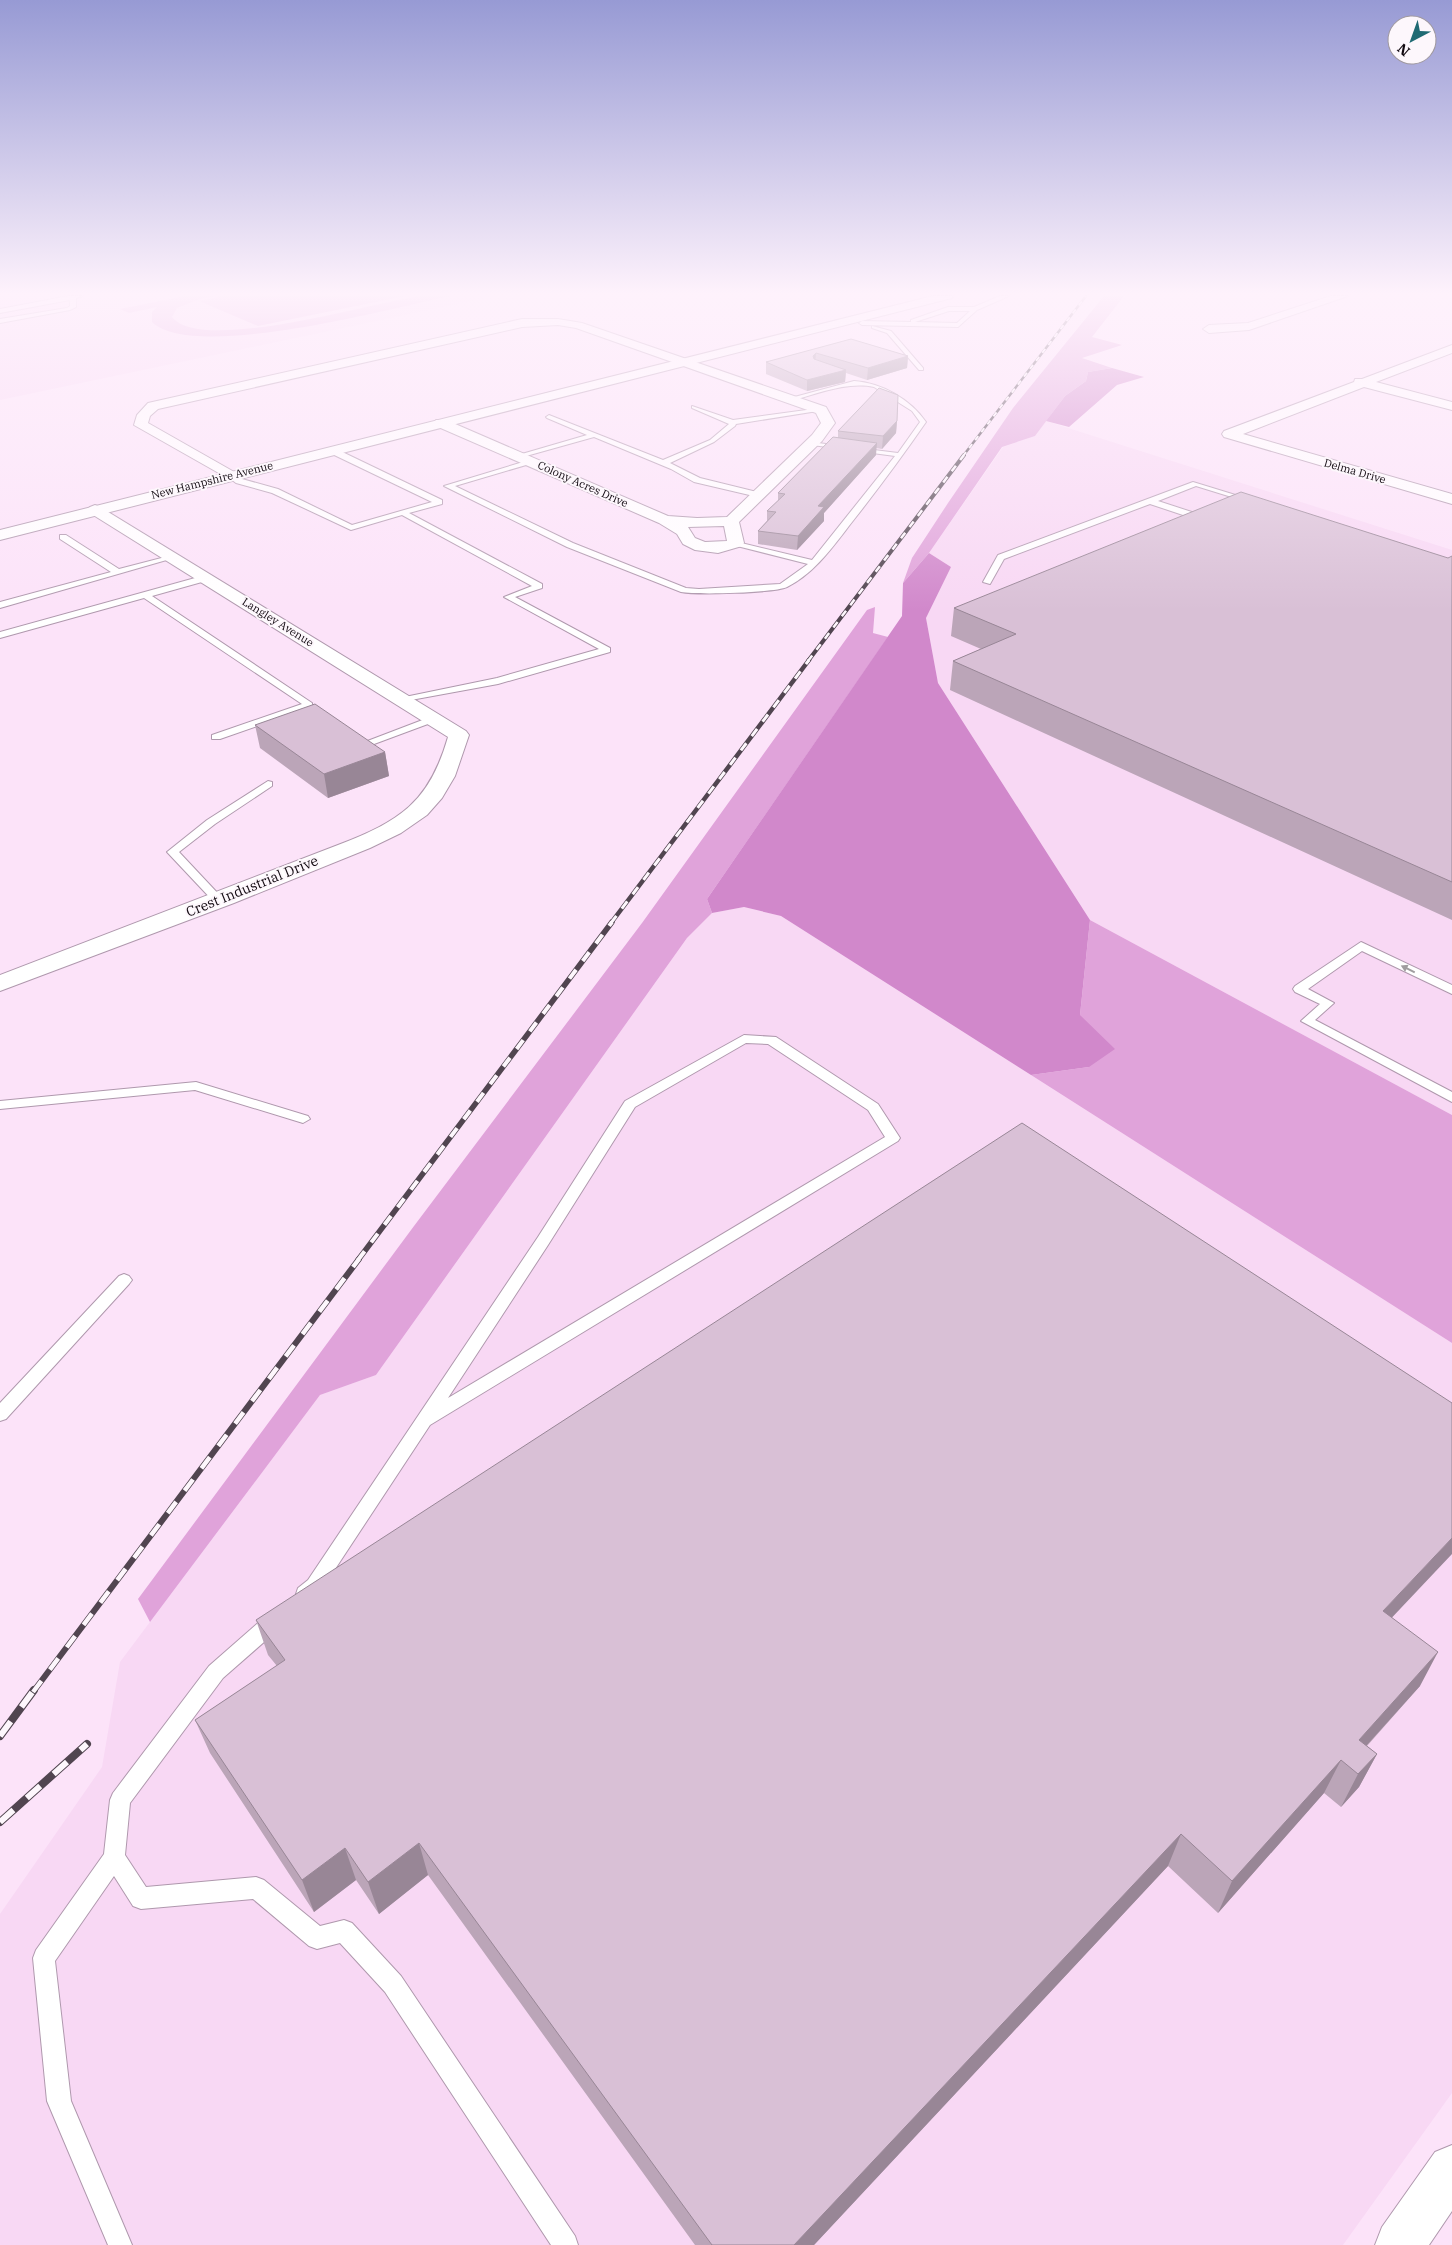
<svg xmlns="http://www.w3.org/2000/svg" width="1452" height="2245" viewBox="0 0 1452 2245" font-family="'IBM Plex Serif',serif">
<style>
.built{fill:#f8d8f4}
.green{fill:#e0a3da}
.forest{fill:#d188cb}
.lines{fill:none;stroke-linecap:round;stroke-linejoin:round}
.service-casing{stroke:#af98ad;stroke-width:2}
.minor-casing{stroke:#af98ad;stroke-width:2}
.tertiary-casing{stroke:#af98ad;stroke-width:2}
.service{fill:#fff;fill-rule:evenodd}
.minor{fill:#fff;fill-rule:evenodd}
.tertiary{fill:#fff;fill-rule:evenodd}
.rail-far5-casing{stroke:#514550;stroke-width:2.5}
.rail-far4-casing{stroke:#514550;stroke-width:4}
.rail-far3-casing{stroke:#514550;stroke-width:4.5}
.rail-far2-casing{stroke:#514550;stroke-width:5.5}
.rail-far1-casing{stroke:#514550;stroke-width:6}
.rail-casing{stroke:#514550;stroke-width:8}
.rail-far5{stroke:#fdf7fc;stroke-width:2;stroke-dasharray:5;stroke-linecap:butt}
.rail-far4{stroke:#fdf7fc;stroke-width:2.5;stroke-dasharray:7;stroke-linecap:butt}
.rail-far3{stroke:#fdf7fc;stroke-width:3;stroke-dasharray:9;stroke-linecap:butt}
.rail-far2{stroke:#fdf7fc;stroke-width:4;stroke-dasharray:11;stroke-linecap:butt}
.rail-far1{stroke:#fdf7fc;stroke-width:4.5;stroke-dasharray:14;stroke-linecap:butt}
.rail{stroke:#fdf7fc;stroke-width:6;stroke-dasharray:18;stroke-linecap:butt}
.wall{fill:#bba5b8}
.shaded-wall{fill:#988696}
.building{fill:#d9c0d6;stroke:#988696}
.oneway{fill:#a09d9f}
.labels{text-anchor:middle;stroke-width:4;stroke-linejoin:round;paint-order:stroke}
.far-street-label{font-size:11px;fill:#110910;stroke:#fdf7fc}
.street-label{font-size:14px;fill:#110910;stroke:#fdf7fc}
</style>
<rect width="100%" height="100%" fill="#fce3f9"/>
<path class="built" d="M0,296H495L0,400Z
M1046,421L1452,550V1115L1090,920L938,683L926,618L951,567L929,553L1003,447L1035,436Z
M744,907L781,916L1452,1343V2093L1343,2245H0V1914L102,1767L120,1662L320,1395L376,1375L687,938L712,913Z"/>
<path class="green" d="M185,296H215L197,300L177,308L172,317C201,354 371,303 415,297C426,295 438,296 450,296C392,308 194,362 152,322V312L157,307L129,313L120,309Z
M223,296H405L258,326L199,301Z
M1104,296H1124L1092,337L1122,345L1082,358L1112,368L1088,372L1086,381L1065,396L1035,436L1002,447L929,553L903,583L912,558L948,503L1013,408Z
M875,607L873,633L888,637L707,899L712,913L687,938L376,1375L320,1395L150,1622L138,1599L414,1226L642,923L867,610Z
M1090,920L1452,1115V1343L1031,1075L1089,1067L1080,1015Z"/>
<path class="forest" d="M1112,368L1144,377L1117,385L1069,427L1046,421L1065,396L1086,381L1088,372Z
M929,553L951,567L926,618L938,683L1090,920L1080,1015L1115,1049L1089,1067L1031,1075L781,916L744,907L712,913L707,899L902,616L903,583Z"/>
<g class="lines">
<g class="service-casing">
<path id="service" d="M69,296H83L76,298V307L70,310L0,323V319L67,308L70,306V300L0,313V309Z
M1000,296H1009L977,310L958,327L862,325L859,323L862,321L911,322V320L948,307H974ZM949,311H970L957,323L915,322Z
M872,326L891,331L923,368V370H919L887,333L872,328Z
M854,381C882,383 910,399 926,422C904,454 881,485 856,517C836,542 817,572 787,587C774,593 696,595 681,592L567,547L444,486L533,459V463L455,486L573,543L686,588L699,589L780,584L808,564L733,545V541L812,560L895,456L812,445L810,444V442L898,453L920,422L912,411L874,387C847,381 817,394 790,401L787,399Z
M692,406L733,420L821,408L824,410L736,424L735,426L714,442L670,463L700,478L761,493V497H758L694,482L671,469L594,437L519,458L515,456L587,435L547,418L546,417L549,415L663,460L710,440L729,424L692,408Z
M328,448H334L442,500V504L409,513L542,584V588L515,597L610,648V652L498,684L400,702V698L497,678L599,649L504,597L532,586L402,515L351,530L272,493L236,483L227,476L234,474L242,479L278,489L352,525L432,502L328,452Z
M1193,482L1255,501L1251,503L1196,486L1158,501L1201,515H1207V519L1198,520L1150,504L1004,559L990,584L983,582L998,555Z
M60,535H66L119,569L173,555L177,557L0,608V602L111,572L60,539Z
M206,575L210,578L209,580L152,596L312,703V707L220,739H212V735L302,704L144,598L0,638V632Z
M433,716L438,719L436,721L366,747L362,748L357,745Z
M268,781L272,782V786L215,824L179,852L225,901L219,904L215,903L167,852L207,820Z
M1361,942L1452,985V994L1362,951L1308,989L1334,1003L1315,1020L1452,1092V1102L1301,1021L1320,1004L1295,992L1293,989L1295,986Z
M744,1035L776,1037L878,1104L900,1138L898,1141L430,1425L320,1592C313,1598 309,1603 298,1600L296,1594L298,1588L308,1580L538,1237L625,1101ZM746,1043L768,1044L868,1110L885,1137L448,1398L548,1245L635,1107Z
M196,1082L308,1116L310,1119L303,1123L195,1090L0,1109V1101Z
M124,1274L129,1276L132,1280L129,1284L6,1419L0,1421V1403L119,1276Z
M273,1614L280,1616L282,1622L280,1628L223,1678L130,1803L125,1855L146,1887L256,1877L264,1880L320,1926L344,1920L352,1923L401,1976L575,2236L578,2245H551L385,1992L340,1943L317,1949L309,1946L253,1899L141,1909L133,1906L114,1876L55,1961L71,2101L132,2245H108L47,2101L33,1958L36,1950L104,1854L110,1800L113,1793L209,1666L266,1616Z"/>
</g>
<g class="minor-casing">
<path id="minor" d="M1331,296H1348L1249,330L1209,333L1203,329L1209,325L1248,323Z
M522,319H558L582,323L826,407L835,423L822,441L739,522L744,543L742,546L718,553L695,550L683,544L677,534L659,523L436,426L434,423L436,420H446L668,516L697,518L727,517L812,435L821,423L816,413L576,328L558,325L522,327L158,409L150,416L148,423L236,473L238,476L236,479L231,480L134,425L137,415L148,403ZM724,526L727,541L705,542L695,538L688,527Z
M1452,345V353L1376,382L1452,402V410L1364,387L1243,434L1452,494V504L1224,437L1222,434L1224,431L1354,382L1355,379H1362Z
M95,505L100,507L466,731L469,735L455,776L442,798L427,815L401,833L370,848L234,903L0,991V975L338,845C400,821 429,803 448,737L90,513L87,510L90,507Z"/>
</g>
<g class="tertiary-casing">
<path id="tertiary" d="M933,296H953L952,298L0,540V530Z
M1452,2145V2211L1429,2245H1375L1382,2227L1435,2152Z"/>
</g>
<use href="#service" class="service"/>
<use href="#minor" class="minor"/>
<use href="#tertiary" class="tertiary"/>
<g class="rail-far5-casing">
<path id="rail-far5" d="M963,456L1086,296"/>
</g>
<g class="rail-far4-casing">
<path id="rail-far4" d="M808,661L964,455"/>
</g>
<g class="rail-far3-casing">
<path id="rail-far3" d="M611,923L809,660"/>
</g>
<g class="rail-far2-casing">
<path id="rail-far2" d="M358,1260L612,922"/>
</g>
<g class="rail-far1-casing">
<path id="rail-far1" d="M33,1692L359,1259"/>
</g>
<g class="rail-casing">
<path id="rail" d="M0,1736L34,1690
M0,1822L87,1744"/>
</g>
<use href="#rail-far5" class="rail-far5"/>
<use href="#rail-far4" class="rail-far4"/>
<use href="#rail-far3" class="rail-far3"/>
<use href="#rail-far2" class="rail-far2"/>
<use href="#rail-far1" class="rail-far1"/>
<use href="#rail" class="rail"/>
</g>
<path class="wall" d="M851,339L908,356L907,368L867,380L846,373L845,382L807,391L766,374V362Z
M897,421L896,433L882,449L876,448V455L824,513V521L797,550L758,544V531L767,521V511L778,501V493L838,438V431Z
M1452,556V920L950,690L953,661L981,649L951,636L954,608L1448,558Z
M255,725L385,752L389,776L328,798L260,748Z
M1392,1617L1420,1686L1367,1746L1377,1754L1359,1787L1341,1807L1324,1793L1218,1913L1168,1866L814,2245H695L428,1875L379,1914L356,1880L314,1912L210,1753L195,1720L277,1666L268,1655L256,1620Z"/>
<path class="shaded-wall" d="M816,353L815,364L813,356Z
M908,356L907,368L867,380L868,368Z
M846,370L845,382L807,391V380Z
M897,421L896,433L882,449L883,436Z
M877,443L876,455L824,513V521L797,550L798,536L818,506Z
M385,752L389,776L328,798L324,774Z
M1452,1538V1554L1366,1645L1383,1611Z
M1438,1652L1420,1686L1348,1766L1359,1740Z
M1377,1754L1359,1787L1341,1807L1358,1774Z
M1341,1760L1324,1793L1218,1913L1232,1881Z
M1181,1834L1168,1866L814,2245H794Z
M419,1843L428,1875L379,1914L368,1882Z
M345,1848L356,1880L314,1912L302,1880Z"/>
<path class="building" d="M851,339L908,356L868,368L816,353L813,356L814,359L846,370L807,380L766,362Z
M879,388L898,395L897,421L883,436L838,431Z
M833,437L877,443L818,506L824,507L798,536L758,531L776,512L767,511L785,494L778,493Z
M1241,492L1448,558L1452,556V882L953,661L1016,634L954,608Z
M315,704L385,752L324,774L255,725Z
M1022,1123L1452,1403V1538L1383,1611L1438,1652L1359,1740L1377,1754L1358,1774L1341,1760L1232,1881L1181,1834L794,2245H712L419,1843L368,1882L345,1848L302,1880L195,1720L285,1660L256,1620Z"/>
<defs><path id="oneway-solid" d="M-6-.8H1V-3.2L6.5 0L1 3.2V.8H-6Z" transform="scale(1.25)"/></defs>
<use class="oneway" href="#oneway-solid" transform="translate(1408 969) rotate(-154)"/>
<linearGradient id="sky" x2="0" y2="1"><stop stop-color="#979ad4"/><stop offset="0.48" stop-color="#fef2fc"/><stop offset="1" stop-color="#fef2fc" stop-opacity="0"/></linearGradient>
<rect width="1452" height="611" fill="url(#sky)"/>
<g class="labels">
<g class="far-street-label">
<text transform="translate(1355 471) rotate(16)" y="4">Delma Drive</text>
<text transform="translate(212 480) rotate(-14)" y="4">New Hampshire Avenue</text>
<text transform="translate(583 484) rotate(24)" y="4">Colony Acres Drive</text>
<text transform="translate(278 622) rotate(32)" y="4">Langley Avenue</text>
</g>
<g class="street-label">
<text transform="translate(252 886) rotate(-22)" y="5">Crest Industrial Drive</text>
</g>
</g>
<g transform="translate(1412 40) rotate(221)"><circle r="24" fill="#fdf7fc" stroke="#9f989e"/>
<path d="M0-4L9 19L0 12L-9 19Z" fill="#1f6a73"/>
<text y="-8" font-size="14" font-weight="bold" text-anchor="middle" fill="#110910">N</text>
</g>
</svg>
